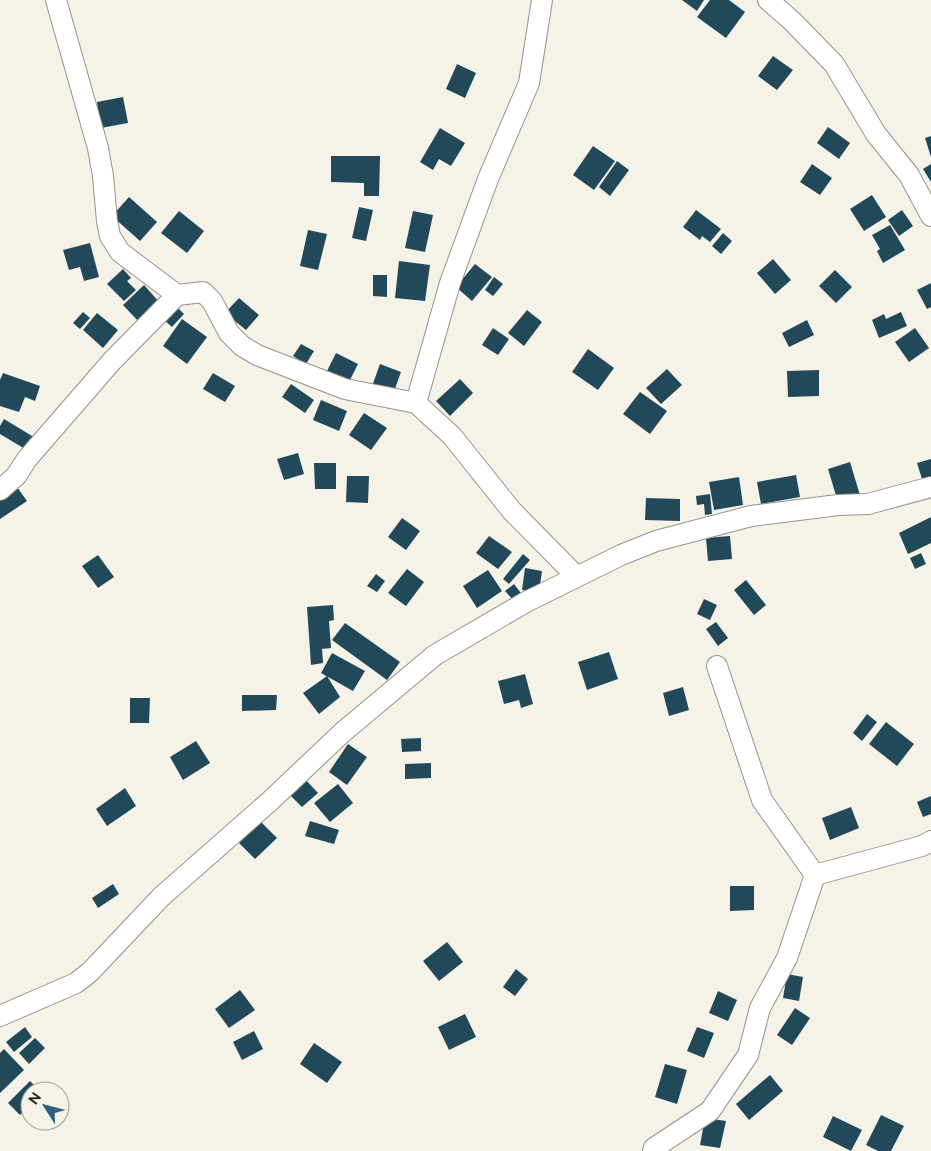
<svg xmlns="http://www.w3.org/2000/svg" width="931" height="1151" viewBox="0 0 931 1151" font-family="Raleway,sans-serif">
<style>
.building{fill:#21495a}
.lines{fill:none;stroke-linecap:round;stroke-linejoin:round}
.street-casing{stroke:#969389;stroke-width:22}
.street{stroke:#fff;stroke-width:20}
</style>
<rect width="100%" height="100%" fill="#f5f2e7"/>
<path class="building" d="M682,0H704L697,11Z
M710,0H729L745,12L726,38L697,17Z
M773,56L793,70L777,90L758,76Z
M457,64L476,73L465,98L446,89Z
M123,97L128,123L101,128L97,102Z
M828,127L850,143L839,159L817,143Z
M440,128L465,143L451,166L439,159L433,170L420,162Z
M931,136V157L925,138Z
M593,146L615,161L594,190L573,175Z
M331,156H380L379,196H364V183L331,182Z
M617,161L629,170L610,196L599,187Z
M812,164L832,178L820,195L800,182Z
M931,164V182L923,169Z
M872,195L886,217L864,231L850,209Z
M129,197L157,222L140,241L112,216Z
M359,207L373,210L366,241L352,238Z
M696,210L721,229L710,242L702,236L700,240L683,227Z
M902,210L913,226L899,236L888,220Z
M179,211L204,231L187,253L161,233Z
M413,211L433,215L425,252L405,248Z
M890,225L905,250L883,263L877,251L880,249L872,235Z
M308,230L327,234L318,270L300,266Z
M723,233L732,241L721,254L712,246Z
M90,243L99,277L84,281L80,267L69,270L63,250Z
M773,259L791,280L775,294L757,273Z
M399,261L430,265L425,301L395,298Z
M475,264L492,277L472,301L456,287Z
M123,269L131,278L127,281L136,290L124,301L107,284Z
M835,270L852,287L836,303L819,286Z
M373,275H387V297L373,296Z
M494,277L503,284L493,296L485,290Z
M931,283V307L927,309L917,290Z
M144,285L161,304L140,323L123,305Z
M239,298L259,315L246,330L225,313Z
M175,305L184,314L172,327L163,319Z
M527,310L542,322L524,346L508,333Z
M83,312L90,318L80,329L73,323Z
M901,312L907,326L879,338L872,320L884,314L886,319Z
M97,313L118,330L103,348L83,330Z
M182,319L207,337L187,364L163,346Z
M807,320L814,335L789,347L782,333Z
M493,328L509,339L498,355L482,345Z
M915,328L929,348L909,362L895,342Z
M301,344L314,351L306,364L293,356Z
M588,349L614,368L598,390L572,372Z
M336,353L358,364L348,384L326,373Z
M380,364L401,372L392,397L371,389Z
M667,369L682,385L661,404L646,388Z
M819,370V396L788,397L787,371Z
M3,373L40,386L35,401L25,397L19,412L0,406V380Z
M213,373L235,386L225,402L203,389Z
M460,379L473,393L450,416L436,401Z
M291,384L314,400L305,413L282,397Z
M640,392L667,411L650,434L623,414Z
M321,400L347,411L339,431L313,420Z
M364,413L387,428L371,450L349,435Z
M4,419L37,439L30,452L0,434V426Z
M298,453L304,474L284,480L277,459Z
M931,459V480L923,482L917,463Z
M850,462L860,495L838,502L828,469Z
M314,463H336V489H315Z
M796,475L800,497L761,504L757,482Z
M347,476H369L368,503L346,502Z
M739,477L743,505L714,510L709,482Z
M17,487L27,501L0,519V498Z
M710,494L712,514L705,515L704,504L697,505L696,496Z
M646,498L680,499V521L645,520Z
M931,517V543L908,554L899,533Z
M402,518L420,531L406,550L388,537Z
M489,536L512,552L498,569L476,553Z
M730,536L732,559L708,561L706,538Z
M921,553L926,564L915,569L910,558Z
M523,554L530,560L509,584L503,579Z
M98,555L114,577L98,588L82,566Z
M525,568L542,571L539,592L522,590Z
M407,569L424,582L406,606L388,593Z
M488,570L502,591L477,608L463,586Z
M376,574L385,581L377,592L367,586Z
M746,580L766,605L754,615L734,590Z
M514,584L524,597L516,603L505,591Z
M704,599L717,605L710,620L697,614Z
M333,605L334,620L329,621L331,648L322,649L323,663L311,665L307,607Z
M716,622L728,638L718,646L706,629Z
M345,623L400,662L387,680L332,640Z
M609,652L618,679L587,690L578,662Z
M332,653L365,671L353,691L321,673Z
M525,674L533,704L521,708L519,700L504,704L498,681Z
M327,676L340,697L319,714L303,693Z
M683,687L689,710L669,716L663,693Z
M242,695H277L276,710L242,711Z
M130,698H150L149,723H130Z
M867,714L877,722L862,741L853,733Z
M886,722L914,744L897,766L869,744Z
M421,738V751L402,752L401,739Z
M196,741L210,763L183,780L170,757Z
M348,744L367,757L347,785L329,772Z
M431,763V778L405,779V764Z
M303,777L318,793L302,807L287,792Z
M338,784L353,803L330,822L314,803Z
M125,788L136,806L107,826L96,809Z
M931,796V814L923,817L917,802Z
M851,807L859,828L830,840L822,818Z
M260,821L277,838L255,859L239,843Z
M310,821L339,830L334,844L305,836Z
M113,884L119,894L98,908L92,898Z
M730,886H754V910L730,911Z
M447,942L463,962L439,981L423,961Z
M516,969L528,979L515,996L503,987Z
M787,974L803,977L799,1001L783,998Z
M240,990L255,1010L229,1028L215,1009Z
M718,991L737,1000L728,1021L709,1013Z
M795,1008L810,1018L792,1045L777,1035Z
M465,1014L476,1037L449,1050L438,1027Z
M25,1027L32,1037L14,1052L6,1042Z
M697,1027L714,1033L704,1058L687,1051Z
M254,1031L263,1049L242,1060L233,1042Z
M35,1038L45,1048L29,1064L19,1053Z
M314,1043L342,1062L327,1083L300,1064Z
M4,1049L24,1070L0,1093V1053Z
M665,1064L687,1070L677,1104L655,1097Z
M770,1075L783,1091L749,1120L736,1104Z
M30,1081L40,1091H30V1105L20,1115L8,1103Z
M881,1115L904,1126L891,1151H878L866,1145Z
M833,1116L862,1130L851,1151L823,1137Z
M705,1118L726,1121L720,1148L700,1145Z"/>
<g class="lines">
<g class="street-casing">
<path id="street" d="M56,0L98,148L103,176L107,221L110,236L120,252L177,295
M768,0L792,21L834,64L876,134L909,175L931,216
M416,403L450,283L488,179L529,83L542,0
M0,490L16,476L27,459L112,361L177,295L203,292L212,301L229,333L242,346L257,355L345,389L416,403L452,436L512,511L576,576
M717,666L762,800L815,875
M0,1016L76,983L90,972L161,897L269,802L343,732L435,655L526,602L621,555L656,541L751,516L838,505L868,504L931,487
M653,1151L654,1148L710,1111L748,1055L760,1008L787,958L815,875L922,846L931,841"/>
</g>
<use href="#street" class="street"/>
</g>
<g transform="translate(45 1106) rotate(306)"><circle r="24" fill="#f5f2e7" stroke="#a19f97"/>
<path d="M0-4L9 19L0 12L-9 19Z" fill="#28637c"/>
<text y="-8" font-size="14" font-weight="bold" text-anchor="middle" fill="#24231f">N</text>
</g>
</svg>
